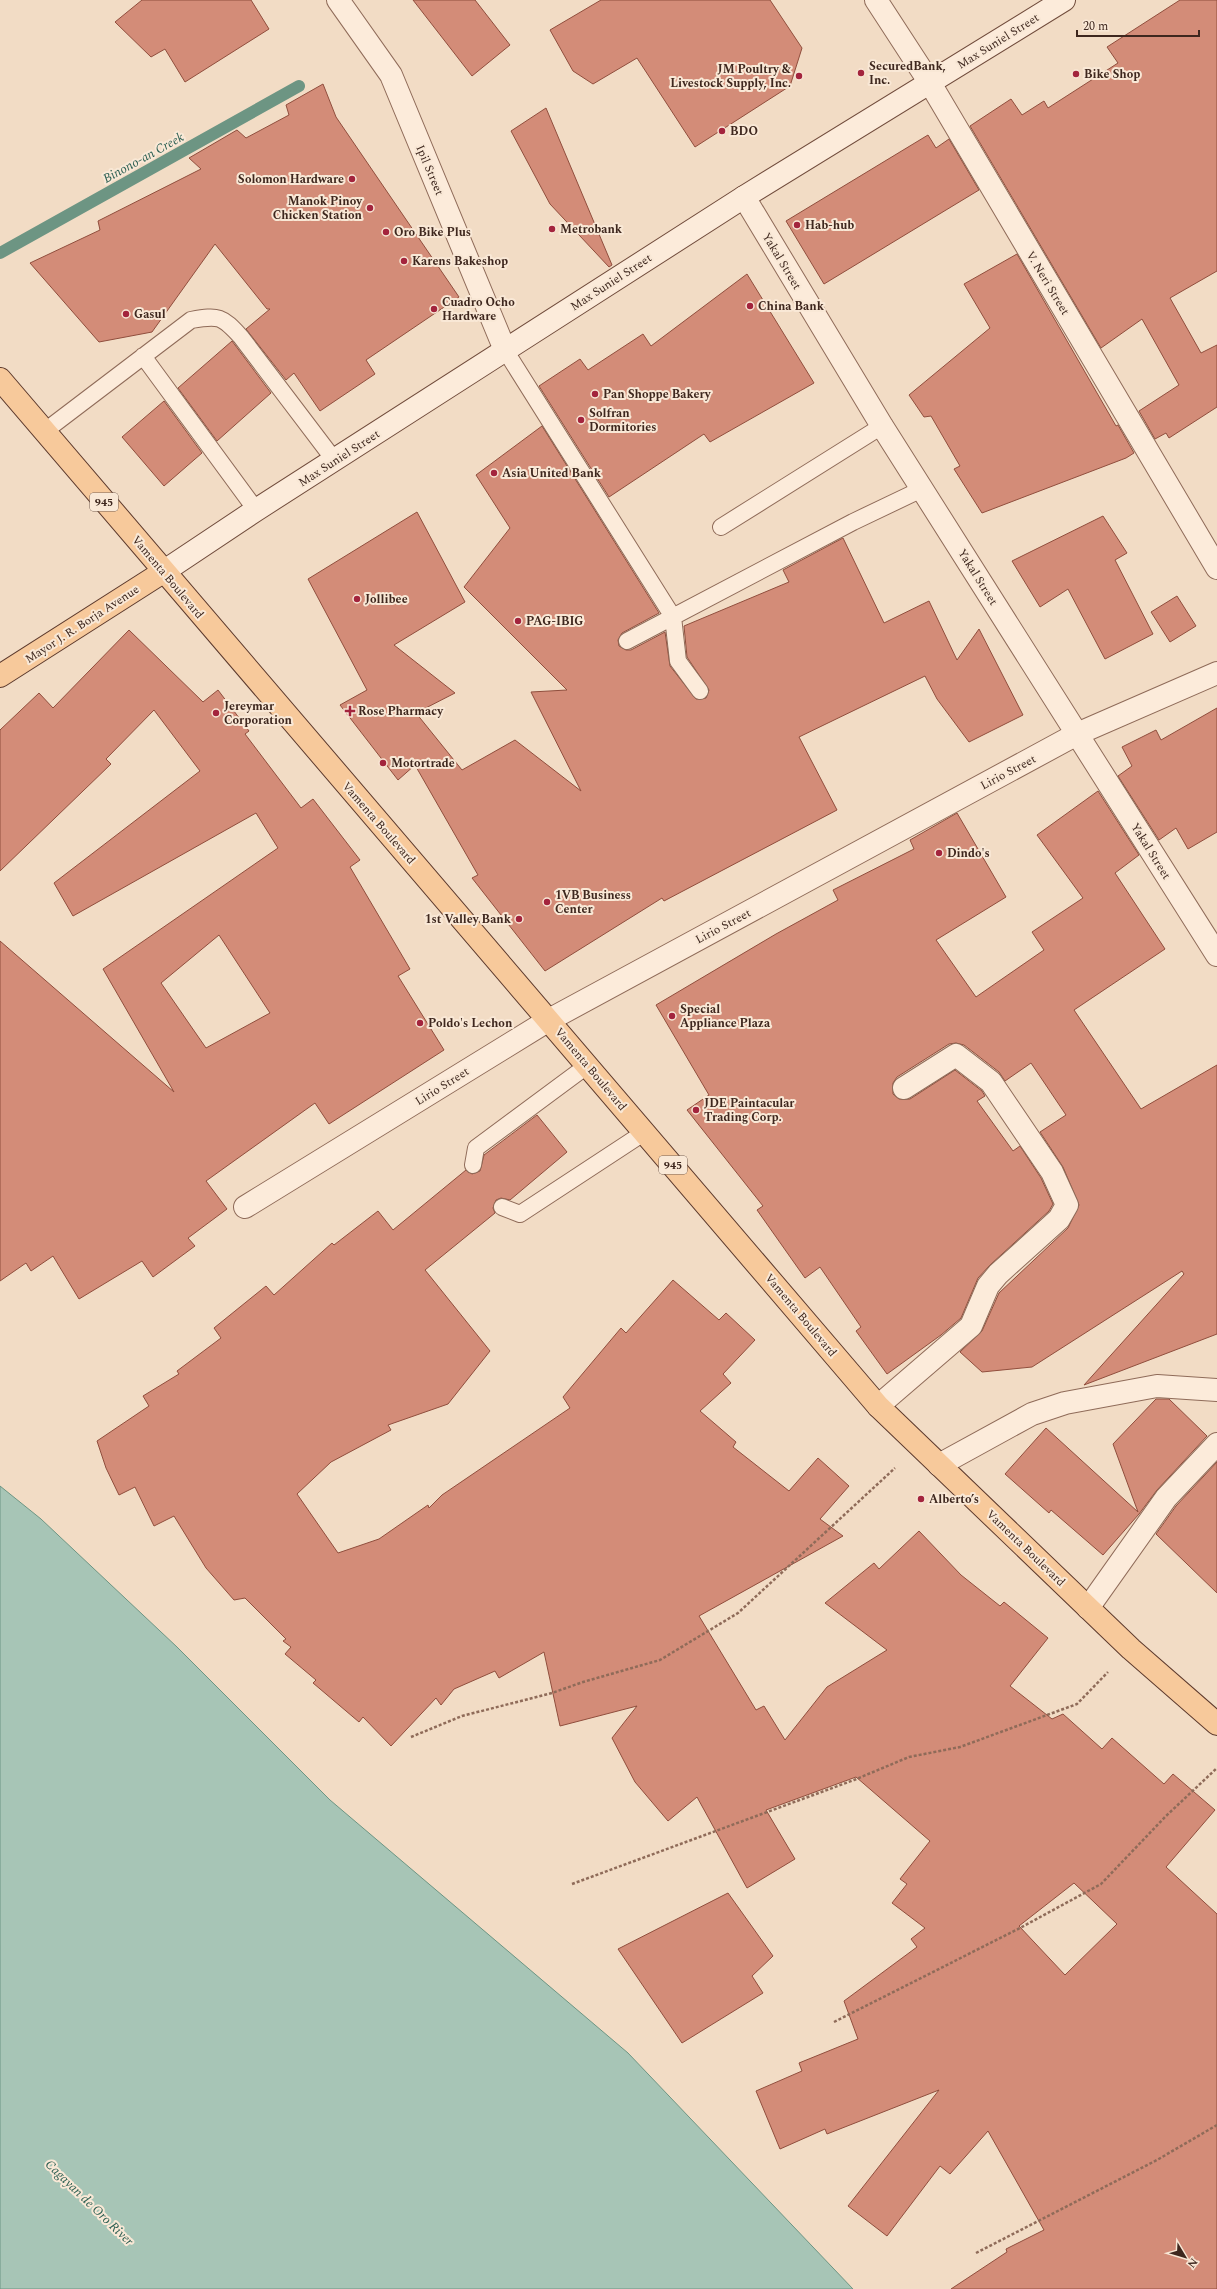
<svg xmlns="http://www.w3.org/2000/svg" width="1217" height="2289" viewBox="0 0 1217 2289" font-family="Spectral,serif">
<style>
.water{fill:#a7c5b6;stroke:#6d9583}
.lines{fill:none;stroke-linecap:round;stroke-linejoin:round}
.stream{stroke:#6d9583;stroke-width:12}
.building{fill:#d38c78;stroke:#904e3d;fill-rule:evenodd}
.lane-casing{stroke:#8f6b59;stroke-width:18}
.street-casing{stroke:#8f6b59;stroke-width:24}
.secondary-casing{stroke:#714c3c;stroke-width:24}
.primary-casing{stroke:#5d3a2d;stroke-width:24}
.path{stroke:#8f6b59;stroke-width:2.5;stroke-dasharray:3 2;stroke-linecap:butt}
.lane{stroke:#fcebda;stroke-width:16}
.street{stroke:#fcebda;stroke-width:22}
.secondary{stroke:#fcebda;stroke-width:22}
.primary{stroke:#f7c99b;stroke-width:22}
.poi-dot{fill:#a3243d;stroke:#f9e8d6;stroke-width:1.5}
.labels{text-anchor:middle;stroke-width:4;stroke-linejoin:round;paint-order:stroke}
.shield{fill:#f9e8d6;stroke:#766155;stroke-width:1}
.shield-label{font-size:11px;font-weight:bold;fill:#3e271e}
.street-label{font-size:12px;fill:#3e271e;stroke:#f9e8d6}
.poi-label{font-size:12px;font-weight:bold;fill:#3e271e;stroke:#f9e8d6;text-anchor:start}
.water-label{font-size:13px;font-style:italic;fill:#2c5f52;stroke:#f9e8d6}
</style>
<rect width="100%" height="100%" fill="#f2dcc5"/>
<path class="water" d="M0,1486L41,1519L177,1647L330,1800L628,2053L853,2289H0Z"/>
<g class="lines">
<path class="stream" d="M0,253L299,86"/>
</g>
<path class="building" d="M142,0H251L269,29L185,82L165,49L151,57L115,22Z
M413,0H475L510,45L472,76Z
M601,0H770L802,48L790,86L695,147L637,58L593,84L573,71L550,30Z
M1180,0H1217V271L1170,298L1201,353L1217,345V407L1169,438L1166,433L1155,439L1139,411L1179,385L1142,319L1101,348L970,126L1011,99L1022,115L1044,101L1048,108L1118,63L1107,47Z
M323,84L336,117L459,297L366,360L375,374L320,411L294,373L286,380L246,329L270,309H267L215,244L152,332L99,342L30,263L100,230L98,221L201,169L189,158L237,130L246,138L289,115L286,105Z
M546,108L612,265L609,267L550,204L511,131Z
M928,135L936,148L949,139L979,190L824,284L786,221Z
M1017,254L1116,426L1118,425L1134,453L1126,458L982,513L954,469L960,466L931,416L924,417L909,395L990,328L964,284Z
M747,274L814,383L710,442L704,434L609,497L539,386L580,359L588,370L643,334L651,346Z
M232,341L271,393L217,441L178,388Z
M164,401L202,453L164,486L122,437Z
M542,426L659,613L622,633L618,640L619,646L626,650H631L665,632L670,666L696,699L706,698L709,690L687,657L684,626L789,582L783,570L843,538L884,623L929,601L957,660L979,629L1023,715L969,742L937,699L925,676L799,737L837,810L664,901L662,898L545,971L472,878L478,875L415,765L398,780L340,705L367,690L308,579L417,512L465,602L394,645L455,693L416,713L462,770L515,740L581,791L531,692L567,690L464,587L510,528L476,475Z
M1103,516L1127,553L1115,560L1153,634L1105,659L1068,589L1040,607L1012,561Z
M1177,596L1196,626L1170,642L1151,612Z
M129,630L203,702L218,690L249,731L245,734L301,808L313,799L360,860L350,867L410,969L398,976L444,1050L329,1124L315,1103L206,1181L227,1209L188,1238L195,1246L153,1277L142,1261L79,1299L53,1256L31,1271L26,1263L0,1281V941L174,1092L103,969L278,848L256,813L73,916L54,883L200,771L154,710L106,759L111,764L0,871V730L39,693L53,708ZM219,935L270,1013L206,1048L161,983Z
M1217,708V832L1188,849L1176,828L1159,840L1118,776L1132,766L1122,747L1156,730L1161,740Z
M1098,791L1139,855L1115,873L1165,949L1074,1010L1141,1109L1217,1065V1334L1084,1385L1184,1274L1182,1271L1032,1367L982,1372L960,1352L982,1331L999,1293L1068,1228L1079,1205L1063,1167L1040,1132L1066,1115L1031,1063L1005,1081L999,1072L964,1045L956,1043L949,1044L897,1077L893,1083V1094L899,1099H910L955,1070L982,1091L985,1096L977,1101L1013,1151L1020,1146L1041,1178L1053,1204L1049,1211L990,1265L978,1278L961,1318L941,1335L887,1374L856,1331L861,1327L820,1267L805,1278L757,1210L763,1206L687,1110L709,1095L656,1005L776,934L838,900L833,890L914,849L910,840L957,813L1006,897L936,940L976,997L1044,950L1032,932L1083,898L1037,835Z
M537,1115L567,1152L510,1200L501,1198L496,1200L493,1208L495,1213L425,1270L490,1351L448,1404L388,1425L391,1430L331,1462L297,1494L338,1553L379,1539L428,1505L429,1508L442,1495L570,1408L563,1397L621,1328L626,1333L673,1280L719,1320L726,1313L755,1340L723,1374L731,1383L700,1411L736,1442L733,1447L789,1491L818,1458L849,1486L820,1519L843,1536L699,1616L756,1710L764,1706L785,1740L827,1687L887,1650L825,1603L874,1563L879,1569L919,1531L961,1575L1000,1606L1004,1602L1048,1638L1010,1686L1052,1719L1063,1714L1102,1749L1112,1738L1164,1784L1173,1774L1215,1810L1166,1867L1217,1914V2289H951L1007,2252L1006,2249L1044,2230L988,2131L950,2174L940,2166L887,2236L848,2206L939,2090L827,2134L825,2129L780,2149L756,2091L802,2071L799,2063L858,2039L844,2001L917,1947L911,1939L925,1928L892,1903L907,1884L900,1879L930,1841L856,1777L766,1810L795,1859L747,1888L697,1797L668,1821L635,1782L612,1738L637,1706L560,1726L544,1652L499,1678L495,1671L454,1689L441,1705L436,1698L391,1746L363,1717L359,1722L313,1683L316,1680L285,1654L291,1647L283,1641L286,1639L245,1598L234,1600L206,1568L174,1516L154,1526L135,1487L119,1495L106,1468L97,1441L149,1406L143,1396L179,1374L177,1371L221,1338L214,1328L266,1286L274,1295L332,1243L334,1245L378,1211L393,1230L466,1170L472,1174L480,1171L484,1155ZM1074,1883L1117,1924L1065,1975L1019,1926Z
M1156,1399H1169L1207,1436L1157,1490L1139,1514L1103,1555L1051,1510L1049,1513L1005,1474L1046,1428L1138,1512L1113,1444Z
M1217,1462V1593L1156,1534L1176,1506Z
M728,1893L773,1956L752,1976L763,1993L682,2043L618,1949Z"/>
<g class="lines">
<g class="lane-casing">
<path id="lane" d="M505,350L673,617L678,661L700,691
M143,356L256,510
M45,431L191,320C219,315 222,316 241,337L335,461
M721,527L882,426
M627,641L853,522L922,489
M473,1165L476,1148L588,1065
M502,1207L520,1214L645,1132"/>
</g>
<g class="street-casing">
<path id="street" d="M338,0L391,75L505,350
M876,0L930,83L1217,568
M744,197L882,426L1217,955
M245,1207L549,1020L1077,734L1217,673
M878,1406L971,1326L988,1286L998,1274L1059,1219L1067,1205L1052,1172L991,1082L956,1055L904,1088
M939,1465L1032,1414L1065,1403L1157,1386L1217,1390
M1088,1608L1166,1498L1217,1444"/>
</g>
<g class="secondary-casing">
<path id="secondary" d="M163,572L256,510L744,197L1064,0"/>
</g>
<g class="primary-casing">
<path id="primary" d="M0,379L878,1406L1131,1649L1217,1724
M0,676L163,572"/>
</g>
<path class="path" d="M411,1737L462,1716L552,1693L583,1682L660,1660L738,1613L895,1468
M572,1884L854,1780L909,1757L960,1747L1077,1704L1108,1672
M834,2022L1020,1928L1101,1884L1166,1816L1217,1768
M976,2253L1157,2160L1217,2125"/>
<use href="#lane" class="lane"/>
<use href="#street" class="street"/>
<use href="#secondary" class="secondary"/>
<use href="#primary" class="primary"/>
</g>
<g class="poi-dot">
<circle cx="861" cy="73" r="4"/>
<circle cx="1076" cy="74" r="4"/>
<circle cx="799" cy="76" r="4"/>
<circle cx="722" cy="131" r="4"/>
<circle cx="352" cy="179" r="4"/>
<circle cx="370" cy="208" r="4"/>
<circle cx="797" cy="225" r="4"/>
<circle cx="552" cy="229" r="4"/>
<circle cx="386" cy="232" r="4"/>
<circle cx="404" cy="261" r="4"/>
<circle cx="750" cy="306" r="4"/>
<circle cx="434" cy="309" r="4"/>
<circle cx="126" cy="314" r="4"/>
<circle cx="595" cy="394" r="4"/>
<circle cx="581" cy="420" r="4"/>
<circle cx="494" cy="473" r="4"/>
<circle cx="357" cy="599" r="4"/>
<circle cx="518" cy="621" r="4"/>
<path d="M348 705h4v4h4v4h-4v4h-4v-4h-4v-4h4z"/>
<circle cx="216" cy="713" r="4"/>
<circle cx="383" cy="763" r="4"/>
<circle cx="939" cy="853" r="4"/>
<circle cx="547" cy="902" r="4"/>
<circle cx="519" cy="919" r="4"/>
<circle cx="672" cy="1016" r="4"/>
<circle cx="420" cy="1023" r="4"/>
<circle cx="696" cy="1110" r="4"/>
<circle cx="921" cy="1499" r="4"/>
</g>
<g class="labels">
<g class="shield">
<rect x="90" y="493" width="28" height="18" rx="3"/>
<rect x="659" y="1156" width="28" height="18" rx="3"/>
</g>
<g class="shield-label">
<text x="104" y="506">945</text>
<text x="673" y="1169">945</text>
</g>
<g class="street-label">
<text transform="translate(998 41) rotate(-32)" y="4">Max Suniel Street</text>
<text transform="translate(430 170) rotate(67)" y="4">Ipil Street</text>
<text transform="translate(782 261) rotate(59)" y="4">Yakal Street</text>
<text transform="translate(611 282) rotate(-33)" y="4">Max Suniel Street</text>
<text transform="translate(1048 283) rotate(59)" y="4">V. Neri Street</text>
<text transform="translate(339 458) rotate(-33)" y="4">Max Suniel Street</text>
<text transform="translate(168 577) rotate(50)" y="4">Vamenta Boulevard</text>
<text transform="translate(978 577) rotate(58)" y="4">Yakal Street</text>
<text transform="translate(82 624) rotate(-33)" y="4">Mayor J. R. Borja Avenue</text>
<text transform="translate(1008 772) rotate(-28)" y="4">Lirio Street</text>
<text transform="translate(379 823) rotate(49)" y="4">Vamenta Boulevard</text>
<text transform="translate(1151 851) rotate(58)" y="4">Yakal Street</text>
<text transform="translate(723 926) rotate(-28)" y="4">Lirio Street</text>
<text transform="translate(591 1069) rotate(50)" y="4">Vamenta Boulevard</text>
<text transform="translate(442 1086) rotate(-32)" y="4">Lirio Street</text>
<text transform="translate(801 1315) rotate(50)" y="4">Vamenta Boulevard</text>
<text transform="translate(1026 1548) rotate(44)" y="4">Vamenta Boulevard</text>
</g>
<g class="poi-label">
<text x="869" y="70">SecuredBank,<tspan x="869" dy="14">Inc.</tspan></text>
<text x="791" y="73" text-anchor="end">JM Poultry &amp;<tspan x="791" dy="14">Livestock Supply, Inc.</tspan></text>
<text x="1084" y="78">Bike Shop</text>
<text x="730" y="135">BDO</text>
<text x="344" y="183" text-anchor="end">Solomon Hardware</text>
<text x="362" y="205" text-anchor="end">Manok Pinoy<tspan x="362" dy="14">Chicken Station</tspan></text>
<text x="805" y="229">Hab-hub</text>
<text x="560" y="233">Metrobank</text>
<text x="394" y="236">Oro Bike Plus</text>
<text x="412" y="265">Karens Bakeshop</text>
<text x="442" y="306">Cuadro Ocho<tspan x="442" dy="14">Hardware</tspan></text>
<text x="758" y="310">China Bank</text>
<text x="134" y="318">Gasul</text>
<text x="603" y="398">Pan Shoppe Bakery</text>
<text x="589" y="417">Solfran<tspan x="589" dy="14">Dormitories</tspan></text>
<text x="502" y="477">Asia United Bank</text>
<text x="365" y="603">Jollibee</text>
<text x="526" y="625">PAG-IBIG</text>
<text x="224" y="710">Jereymar<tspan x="224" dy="14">Corporation</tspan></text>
<text x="358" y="715">Rose Pharmacy</text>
<text x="391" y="767">Motortrade</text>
<text x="947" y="857">Dindo's</text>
<text x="555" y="899">1VB Business<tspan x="555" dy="14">Center</tspan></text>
<text x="511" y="923" text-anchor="end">1st Valley Bank</text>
<text x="680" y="1013">Special<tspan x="680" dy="14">Appliance Plaza</tspan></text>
<text x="428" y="1027">Poldo's Lechon</text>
<text x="704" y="1107">JDE Paintacular<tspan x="704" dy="14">Trading Corp.</tspan></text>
<text x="929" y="1503">Alberto’s</text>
</g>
<g class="water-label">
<text transform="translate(143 157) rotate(-29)" y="5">Binono-an Creek</text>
<text transform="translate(90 2202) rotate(44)" y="5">Cagayan de Oro River</text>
</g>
</g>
<g transform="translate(1185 2257) rotate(128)" stroke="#f9e8d6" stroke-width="3" paint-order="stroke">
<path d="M0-3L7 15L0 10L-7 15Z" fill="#3e271e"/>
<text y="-6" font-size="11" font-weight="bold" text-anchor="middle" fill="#3e271e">N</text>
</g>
<path d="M1077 30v6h122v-6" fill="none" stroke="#3e271e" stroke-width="2"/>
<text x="1083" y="30" font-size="12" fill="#3e271e" stroke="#f9e8d6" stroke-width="3" paint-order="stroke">20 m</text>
</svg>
